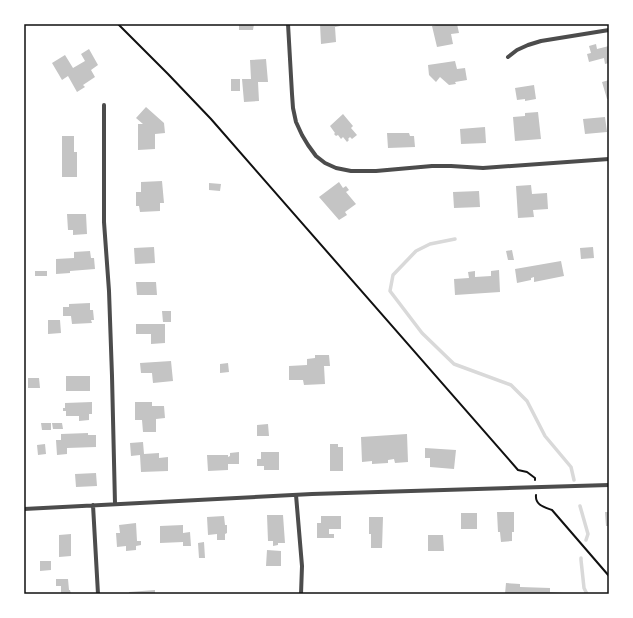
<svg xmlns="http://www.w3.org/2000/svg" width="633" height="618" viewBox="0 0 633 618" font-family="Montserrat,sans-serif">
<style>
.lines{fill:none;stroke-linecap:round;stroke-linejoin:round}
.stream{stroke:#d9d9d9;stroke-width:3.5}
.building{fill:#c4c4c4}
.path{stroke:#111;stroke-width:2}
.minor{stroke:#4c4c4c;stroke-width:4}
.neatline{fill:none;stroke:#111;stroke-width:1.5}
</style>
<rect width="100%" height="100%" fill="#fff"/>
<g class="lines">
<path class="stream" d="M455,239L430,244L416,251L393,275L390,291L422,333L454,364L511,385L527,401L545,436L571,467L574,480
M580,506L588,534L586,540
M581,558V560L584,588L587,594"/>
</g>
<path class="building" d="M239,24H254L253,30H239Z
M320,24H340V26L335,27L336,42L321,44Z
M441,24H457L459,33L451,34L453,44L437,47L432,26Z
M596,44L597,49L609,46V63L605,64L604,58L589,62L587,54L591,53L589,46Z
M89,49L98,65L91,70L95,77L83,85L85,87L77,92L68,76L62,80L52,63L65,55L73,68L85,61L81,54Z
M266,59L268,82H258L259,101L244,102L242,79H251L250,60Z
M455,61L457,69L465,68L467,80L455,82L456,84L449,85L440,77L436,82L429,75L428,65Z
M231,79H240V91H231Z
M609,80V99H607L602,82Z
M534,85L536,99L525,101V99L517,100L515,88Z
M146,107L164,123L165,133L155,134V149L138,150V124H143L136,118Z
M538,112L541,139L515,141L513,117L525,116V113Z
M343,114L353,126L351,128L357,135L352,139L350,137L348,139L349,140L347,142L343,137L341,139L338,135L336,136L334,134L335,133L330,126Z
M605,117L607,132L585,134L583,119Z
M485,127L486,143L461,144L460,129Z
M387,133H409L410,136H414L415,147L388,148Z
M62,136H74V152H77V177H62Z
M162,181L164,203H160V211L140,212L139,206H136V192H141V182Z
M339,182L343,188L346,186L349,190L346,192L356,204L345,212L347,215L339,220L319,197Z
M209,183L221,184L220,191L209,190Z
M531,185L532,194L547,193L548,209L533,210L534,217L518,218L516,186Z
M479,191L480,207L454,208L453,192Z
M67,214H86L87,234L73,235V230H68Z
M154,247L155,263L135,264L134,248Z
M593,247L594,258L581,259L580,248Z
M512,250L514,260H508L506,251Z
M90,251L91,258H94L95,269L70,271V273L56,274V259L74,258V252Z
M561,261L564,276L534,282V277L531,278V280L517,283L515,269Z
M499,270L500,292L455,295L454,279L469,278L468,272L475,271V277L491,276V271Z
M35,271H47V276H35Z
M136,282H156L157,295H137Z
M90,303V310H93L94,320H91L92,323L72,324L71,316H63V307H69V304Z
M162,311H171V322H163Z
M48,320H60L61,333L48,334Z
M136,324H165V343L151,344V334H136Z
M315,355H329L330,366H324L325,384L304,385L303,380H289V366L307,365V359L315,358Z
M171,361L173,381L153,383L152,373H141L140,363Z
M228,363L229,372L220,373V364Z
M66,376H90V391H66Z
M28,378H39L40,388H28Z
M92,402V414H89V420L79,421V416H66V411H63V408H65V403Z
M135,402H152V406H164L165,418L156,419V432H143L142,420H135Z
M41,423H51V430H42Z
M52,423H62L63,429H53Z
M268,424L269,436H257V425Z
M88,433V435H96V447L67,448V454L57,455L56,440H61V434Z
M407,434L408,462L395,463L394,459L388,460V463L372,464V461L362,462L361,437Z
M143,442L144,454L159,453V458L168,457V471L141,472L140,455L131,456L130,443Z
M45,444L46,454L38,455L37,445Z
M330,444H338V447H343V471H330Z
M425,448L456,450L454,469L430,467V458H425Z
M239,452V464H228V470L208,471L207,455H228V457L230,456V453Z
M261,452H279V470H264V466H257V459H261Z
M96,473L97,486L76,487L75,474Z
M497,512H514V532H512V541L501,542L500,532H498Z
M605,512H609V526H606Z
M461,513H477V529H461Z
M267,515H283L285,543H278V545L273,546V541H268Z
M224,516L225,525H227V533L225,534V540H217V534L208,535L207,517Z
M321,516H341V529H329V534H334V538H317V523H321Z
M369,517H383L382,548H371V534H369Z
M136,523L137,541H141V545L136,546V550L126,551V546L117,547L116,533H120L119,525Z
M183,525V533L190,532L191,546H183V542L160,543V526Z
M71,534V556L59,557V535Z
M428,535H443L444,551H428Z
M204,542L205,558H199L198,543Z
M267,550L281,551V566H266Z
M40,561H51V570L40,571Z
M56,579H68L69,590H70L71,594H61V586H56Z
M506,583L520,584V587L550,588V592L564,593V594H505Z
M155,590V594H129V592Z"/>
<g class="lines">
<path class="path" d="M118,24L168,74L211,119L518,470L527,472L535,478V480
M536,495C535,505 544,507 552,510L609,576"/>
<path class="minor" d="M288,24L292,94L293,108L296,122L302,135L308,145L316,156L325,163L336,168L351,171H376L432,166H451L483,168L609,159
M508,57L517,50L528,45L541,41L609,30
M104,105V222L109,291L112,376L115,504
M296,495L302,566L301,594
M93,505L98,594
M24,509L312,494L609,485"/>
</g>
<rect width="633" height="618" fill="none" stroke="#ffffff" stroke-width="50"/>
<rect x="25" y="25" width="583" height="568" class="neatline"/>
</svg>
